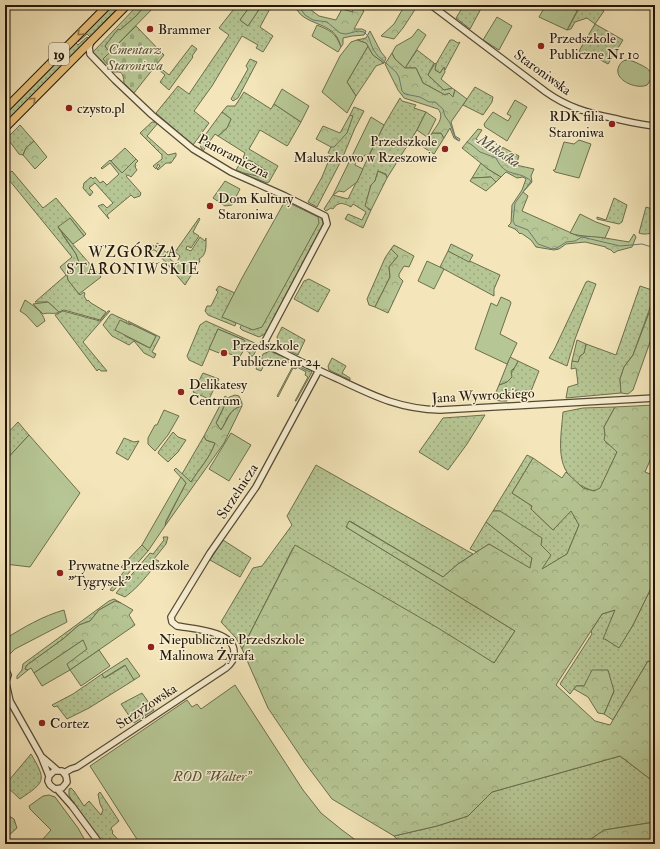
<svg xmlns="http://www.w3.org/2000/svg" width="660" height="849" viewBox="0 0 660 849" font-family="'IM FELL Double Pica',serif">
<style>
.grass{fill:url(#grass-dots);stroke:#6c6e4e}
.forest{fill:url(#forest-crowns);stroke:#6c6e4e}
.cemetery{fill:url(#cemetery-stones);stroke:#6c6e4e}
.green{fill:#b6c694;stroke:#6c6e4e}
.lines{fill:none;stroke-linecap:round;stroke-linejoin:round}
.stream{stroke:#6d7a73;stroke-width:1}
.tertiary-casing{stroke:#564a35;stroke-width:8}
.primary-casing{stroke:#221609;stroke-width:9}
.tertiary{stroke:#f8efd2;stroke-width:5.5}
.primary{stroke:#eac37d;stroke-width:7}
.oneway{stroke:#907549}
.poi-dot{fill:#8f2418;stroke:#f8efd2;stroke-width:1.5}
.labels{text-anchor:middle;stroke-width:3;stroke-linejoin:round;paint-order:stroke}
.shield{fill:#f8efd2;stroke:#625745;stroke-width:1}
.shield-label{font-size:13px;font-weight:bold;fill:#221609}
.poi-label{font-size:14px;fill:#221609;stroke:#f8efd2;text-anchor:start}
.park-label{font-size:14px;font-style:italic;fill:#56543a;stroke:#f8efd2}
.street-label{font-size:14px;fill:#221609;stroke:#f8efd2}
.water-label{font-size:15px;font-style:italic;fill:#4e5047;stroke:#f8efd2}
.neighbourhood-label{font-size:15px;letter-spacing:1px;fill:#221609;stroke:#f8efd2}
</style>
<defs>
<pattern id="grass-dots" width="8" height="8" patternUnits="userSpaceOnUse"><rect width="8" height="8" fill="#b6c694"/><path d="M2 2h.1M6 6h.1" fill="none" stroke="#9ca97e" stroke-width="1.8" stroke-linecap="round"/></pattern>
<pattern id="forest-crowns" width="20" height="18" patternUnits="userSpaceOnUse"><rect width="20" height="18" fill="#b6c694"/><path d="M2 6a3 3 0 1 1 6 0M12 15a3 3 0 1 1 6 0" fill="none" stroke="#9ca97e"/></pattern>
<pattern id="cemetery-stones" width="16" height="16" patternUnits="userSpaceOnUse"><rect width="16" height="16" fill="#b6c694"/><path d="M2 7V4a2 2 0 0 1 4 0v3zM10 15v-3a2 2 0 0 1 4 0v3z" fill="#9ca97e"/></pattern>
</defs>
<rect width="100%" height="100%" fill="#f4e6ba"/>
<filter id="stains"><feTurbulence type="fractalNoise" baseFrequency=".005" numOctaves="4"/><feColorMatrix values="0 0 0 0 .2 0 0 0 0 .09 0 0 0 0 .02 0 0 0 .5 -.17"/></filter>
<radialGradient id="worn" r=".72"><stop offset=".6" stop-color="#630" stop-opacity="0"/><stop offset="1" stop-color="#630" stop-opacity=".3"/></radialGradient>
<path class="grass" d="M112,5H121L104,22L91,38L87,34L78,42L77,40Z
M138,5H146L135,17L120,30L119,29L105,46L108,50H112L104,59L120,72H111L93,52Z
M237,5H251L240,20L248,26L262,5H272L260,27L273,36L263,52L256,48L258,45L242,36L212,86L194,111L209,123L193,145L156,113L178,86L189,94L229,35L219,28Z
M464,5H483L470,29L456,18Z
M581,5H594L604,11L595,24L623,40L608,64L593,56L590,57L579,51L595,24L587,18L575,22L571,29L567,30Z
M87,37L89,39L5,124V114L16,101L75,42L78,45Z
M450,40H453L458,43L460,42L445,70L444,67L440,73L435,70L436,64Z
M192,45L197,49L192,56L193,57L169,90L160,82L165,75L159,70V67L169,75Z
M368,46L373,55L384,63L376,66L356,96L347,82Z
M417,50L434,63L428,75L444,90L452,88L455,90L453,97L445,95L423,83L416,68H405Z
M250,59L257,62L238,98L233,101L231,99L248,69L246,66Z
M475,87L493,97L492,102L483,115L463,105Z
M244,92L271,109L274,104L301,122L288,145L287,146L260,130L249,149L278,166L269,182L267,183L244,174H251L265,178L253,162L243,158L245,153L218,136L227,128L231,119L222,112L227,106H235Z
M400,98L402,101L416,105L414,108L426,112L417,130L387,178L386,174L378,171L375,181L371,185L368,196V209L371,210L363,228L345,219L348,214L362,220L366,212L353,204L351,207C344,203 338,201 333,209L331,208L326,211L324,209L333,195L348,199L384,125Z
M354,107L364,111L355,128L342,159L317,207L308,202L322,177L331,155L328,153L331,147L334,146L353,116L350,115Z
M152,122H156L158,123L147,136L168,155L176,153V156L171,163H166L158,170L157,169L160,166L158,164L156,169L153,166L162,159V155L140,133Z
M20,125L34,141L26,148L23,155L19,154L7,138Z
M432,133H441L444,138L434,154L423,147Z
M136,159L138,161L135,164L136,166L135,167L137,170L131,177L128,175L126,176L141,193L140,196L134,198L131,195L107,215L109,219L98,206L103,204L107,208L113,203L95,183L89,188L93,192L90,196L83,188L84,183L91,177L93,179L95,177L100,183L103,181L107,185L119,174L110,163L102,169L101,168L110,160L122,173Z
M481,163L488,169L501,177L496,182L491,177L472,178Z
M12,171L43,208L56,198L86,234L84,236L70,218L62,234L76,254L79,262L67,275L68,280L80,295L84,292L85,294L84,296L87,301L88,300L91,303L106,312L100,320L64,310L59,312L48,302H35L66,275L60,267L72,257L5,175Z
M614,198L627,205L622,222L619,224L597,219V217L606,220Z
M646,207L655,210V231C652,234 643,235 639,233Z
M305,209C312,213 323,215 323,224L265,334L259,337L242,330L240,328L262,280Z
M199,218L200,219L193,232L199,236L191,248L187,246L186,249L191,251L200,237L205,241L206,238C206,246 207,255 199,259L200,261L185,285L155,250H153L146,257V250L151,245L154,246L157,243L164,247L163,250L167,253L168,251L171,253L170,259L176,264L180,256L175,252Z
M391,249L398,256L389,267L390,277L375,307L369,305L367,299L385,258Z
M448,251L500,275L494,289V296L440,267Z
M309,279L330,290L318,312L294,299L304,281Z
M588,281L596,284L575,339L567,366L549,358L554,350L586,282Z
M219,286L235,293L223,317L236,323L235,326L208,315L205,311L207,306H211L218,292L216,290Z
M640,286L655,291V294L633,355L624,367L620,379L621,393L566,398L568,387L578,384L576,368L571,369L572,361H578L580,356L584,353L586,344L616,355Z
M63,311L100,321L108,311H110L83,342L107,371H101L99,369L97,371L55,315Z
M112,314L127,321L126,323L120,321L125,336L150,348L156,336L131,324L128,323V321L160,337L152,352L156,354L154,358L144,353L134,341L129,345L112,336L103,325L110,315Z
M206,321L257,344L258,347L253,356H249L250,353L245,350L247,345L244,340L218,329L202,366L189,360L187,356L200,325Z
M282,327L305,340L298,355L280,346L277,337Z
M270,351L288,359V363L286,362L285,363L277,359L265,363L261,371L256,369L263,354Z
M332,358L346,366L342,373L350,378V380L329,370L328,366Z
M518,361L539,371L529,396L516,390L511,399L509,391L504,392L505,396L506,397L507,401H500L493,399L499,385L507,382C510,374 515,368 518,361Z
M295,362L310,370L312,372L296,401H295L308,377L305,375L306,372L297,367L296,369L293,368L278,397L277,396Z
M203,373L219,379L209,399L193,392Z
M235,395L239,396L242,403V406C229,409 227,420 221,430L216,423L228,399L227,398Z
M615,407L604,427L606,443L611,446L617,452L600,489L593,491C553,477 560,447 563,412L583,408Z
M485,415L467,444L448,470L419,452L443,418Z
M18,422L29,435L5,461V436Z
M173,432L178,437L186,440L178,452L168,462L158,453L159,451Z
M204,436L206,440L215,443C210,458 199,469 191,482L182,474Z
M124,438L134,442L139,441L128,460L116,453Z
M527,455L533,458L512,493L532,506L531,509L553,530L571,510L579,525L567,554L541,570L500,511H493Z
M316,465L473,554L458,564L443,577L350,521L346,527L515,631L494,663L293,548L242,649L236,638L221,622L253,568L262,566L292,525L287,516Z
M486,522L532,558L530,569L489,544L477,552L470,549Z
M163,537H168L166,544L154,559L159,561C148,574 139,587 125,597L116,593L150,553L153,554L164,540Z
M223,540L251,558L240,577L210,560Z
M142,545L148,551L113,591L110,590L125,570L121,567Z
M655,580V665L648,661L613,720L604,714L614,691L584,686H576L570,694L560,684L592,634L591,631L602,614L615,610L605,639L619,647L633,625Z
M114,599L121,603L115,601L99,610L90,621L79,625L63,639L27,665L25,669L28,670L17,679V676L22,670L23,664L109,601Z
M126,665L134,680L89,708L67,719L57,706L54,707L52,705L73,694L102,674L105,678Z
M142,693L154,710L134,723L121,704Z
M31,754C47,781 45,782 20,799L5,785Z
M620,756L654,782L655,779V822L604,830L584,844H401L394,836L437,826L468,816L492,792Z
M71,788L74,791L84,806L89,801L101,815L103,810L100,804L98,794L100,792L119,821L111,828L113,832L112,833L122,844H104L71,799L69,795V789Z
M9,816L14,819L17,828L5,839V818Z"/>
<path class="forest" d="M146,5H156L112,50H108L105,46L118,29L120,30L135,17Z
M354,5L364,11L354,29H362L366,31L364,35L352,36L343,38V44L341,47C340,44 339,40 337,37C329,23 305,24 297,10L306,6L319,16L336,20L342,9L353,12L351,8Z
M405,5H418L403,28L394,39L381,36L394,24Z
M370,31L381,52L386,58L384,63L373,55L366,43L357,40L366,38Z
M392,53L395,59L405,68H416L423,83L445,95L449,93L453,97L455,90L467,99L451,122L455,136L460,139L459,141L454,138L450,128L444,138L441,133H432C437,125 445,117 438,109L404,98L398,90L385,64Z
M435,63L436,64L435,70L440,73L444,67L445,72L441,79L452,88L444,90L428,75Z
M222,112L231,119L227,128L218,136L215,134L203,151L201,148L200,142Z
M350,115L353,116L347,133L334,147H331L316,139L323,126L340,133Z
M478,129L482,130L476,139L490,148L496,145L504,148L519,156L516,165L534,169L531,176L532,182L523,192L528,196L522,211L578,236H593L629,242L634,234L636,237L632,247L617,251L614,253L611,250L606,248V247L585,242L566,244L559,249L554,250L536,247L531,240L521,233L520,234L515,229L508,226L511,223L512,205L522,190L526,179L523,177L517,178L506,172L501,177L488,169L462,148Z
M34,141L47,157L35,169L23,155L26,148Z
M125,148L136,159L122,173L111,161Z
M243,158L253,162L268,172V175L265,178C255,175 244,174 236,170Z
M378,171L386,175L387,178L371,210L365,206L371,185L375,181Z
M491,177L496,182L486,191L470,181L472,178Z
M58,227L101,277L79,294L68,280L67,275L79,262L76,254Z
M451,244L473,255L469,262L448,251Z
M394,245L414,256L409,267L404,266L399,274V277L403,281L388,313L375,307L390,277L389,267L398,256L391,249Z
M649,313L655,315V328L633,390L628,394L621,393L620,379L624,367L633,355Z
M577,340L586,344L584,353L580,356L578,362L572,361Z
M510,357L518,361L515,367L511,371L512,377L507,382L499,385Z
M225,396L228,398L216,423L221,430C228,420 229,409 242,406L224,443L165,526L166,522L186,483L174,470L176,468L191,482C199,469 210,458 215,443L206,440L204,436Z
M655,405V449L645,472L655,476V580L633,625L619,648L605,639H603L615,610L602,614L556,685L595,721L610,725L648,661L655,665V779L654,782L620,756L492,792L468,816L437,826L394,836L332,799L305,763L268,708L242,649L295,545L438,628L494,663L515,631L346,527L349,521L443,577L458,564L489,544L530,568L532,558L486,522L493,511H500L542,538L541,545L551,555L542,569L567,554L579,525L571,511L553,530L531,509L532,506L512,493L533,458L562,478L566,472L583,488L594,491L600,488L617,452L604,440L605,435L604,427L615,407Z
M115,601L121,603L133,610L129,615L135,625L70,670L66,664L83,640L34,673L31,668L28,670L25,669L27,665L63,639L79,625L90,621L99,610Z
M127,658L140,676L134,680L125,665L104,678L102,674Z
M592,670H608L614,691L604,714L598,713L588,697L574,689L576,686H584Z
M655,822V844H584L604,830Z"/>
<path class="cemetery" d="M136,26L164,55L134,93L124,83C123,72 122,73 113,69C109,67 106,62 103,59Z"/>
<path class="green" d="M251,5H262L248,26L240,20Z
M546,5H568L577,11L567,30L539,17Z
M497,17L512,26L499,50L483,40Z
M317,25C331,31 335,32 341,47L338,52L312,36Z
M418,29L426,35L405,68L395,59L392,53L396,46L412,37Z
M357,40L366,43L368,46L347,82L356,96L347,113L322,92L340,56L351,42Z
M626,60C631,60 635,62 639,64C650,69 656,74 647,85C637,90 612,80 619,66C621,62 623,61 626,60Z
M282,89L309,106L301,122L274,104Z
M515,100L527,107L507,141L485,127L484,124L493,112L508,121L511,116L507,114Z
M426,112L436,119L427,137L417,130Z
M371,117L384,125L369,155H365L362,159L356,158L355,165L363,169L357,182L344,192L339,191L333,195Z
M579,140L591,144L579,178L555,172L553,170H555L564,142L574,144Z
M225,181L240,189L232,205L225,206L213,198Z
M285,201L318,217L319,223L262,327L253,330L222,317L242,278Z
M580,214L596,222L610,227L605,238C593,236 581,237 570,233Z
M70,218L84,236L73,244L58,227Z
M427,261L444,269L434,289L418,281Z
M501,297L510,301L511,303L500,334L517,343L507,364L475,349L491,303L497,306Z
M25,300C34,306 42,311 45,321L37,327L26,315L20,311Z
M48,302L59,312C54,315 49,312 43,314L33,304Z
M120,320L130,325L131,324L156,336L150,348L115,330Z
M218,329L244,340L247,345L239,358L221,350L219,353L209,349Z
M164,410L179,416L168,435L155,451L148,444V438L155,425H157Z
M231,433L251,445L229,481L209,469Z
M29,435L80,493L30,567L5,564V461Z
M181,477L186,483L166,521L165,526L148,551L142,545Z
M64,610L67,622L15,649L7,657L5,654V639C24,627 43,616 64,610Z
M83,640L87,649L67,664L70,670L99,650L110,666L81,686L70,670L42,686L34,673Z
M235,685L303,790L321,813L342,830L361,844H140L90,766L187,700L192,707L197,704L201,709Z
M49,795L55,797L78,828L87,844H44V842L42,840L51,830L30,809L29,806L43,796Z"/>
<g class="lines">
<path class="stream" d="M298,5L305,15L313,20L327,22L340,33L346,34L358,31L364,32L368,36L373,49L377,55L396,72L399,77L402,91L405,94L420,97L429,102H435L443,109L445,116L450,123L455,137L459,141
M467,142L472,145L480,152L496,158C506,179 517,169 531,181L529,184L515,203L513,221L515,225L528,230L538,244L552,249L557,248L566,242L575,241L582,237L620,246L642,244L655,248
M296,365L310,372"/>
<g class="tertiary-casing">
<path id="tertiary" d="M431,5L546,92C567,107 588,113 612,118C626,121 641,125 655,126
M91,42L89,47L90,54L115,80L152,115L193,149L231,172L285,196L325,216L327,224L264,343C289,356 313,368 338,379C374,396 399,409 440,410L655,398
M5,669L8,675L5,684
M6,683L10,701
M5,696L10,701L41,756L49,776L48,781L50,785L55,789L62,788L67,782L66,776L62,771H54L49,776
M42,757L57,770
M64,773L71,769L77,767L226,668C231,664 235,659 234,652C234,631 193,629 177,626L172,622L171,617L210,553L256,487L319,370
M57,789L72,806L100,844"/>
</g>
<g class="primary-casing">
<path id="primary" d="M5,109L108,5
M5,128L127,5"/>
</g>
<use href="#tertiary" class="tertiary"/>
<use href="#primary" class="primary"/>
</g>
<defs><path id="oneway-chevron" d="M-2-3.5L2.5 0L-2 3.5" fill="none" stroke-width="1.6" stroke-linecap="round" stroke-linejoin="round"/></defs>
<g class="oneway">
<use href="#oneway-chevron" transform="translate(80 33) rotate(135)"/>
<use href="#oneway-chevron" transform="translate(33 100) rotate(-45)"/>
</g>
<g class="poi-dot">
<circle cx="150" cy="29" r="4"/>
<circle cx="541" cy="46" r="4"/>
<circle cx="69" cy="108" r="4"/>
<circle cx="612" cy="124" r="4"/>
<circle cx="445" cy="149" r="4"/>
<circle cx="210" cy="206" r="4"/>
<circle cx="224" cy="353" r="4"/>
<circle cx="181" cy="392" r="4"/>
<circle cx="60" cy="573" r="4"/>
<circle cx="151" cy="647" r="4"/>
<circle cx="42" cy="723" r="4"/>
</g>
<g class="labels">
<rect class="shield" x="49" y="43" width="20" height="22" rx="3"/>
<g class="shield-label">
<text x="59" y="59">19</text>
</g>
<g class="poi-label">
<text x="158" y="34">Brammer</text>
<text x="549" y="43">Przedszkole<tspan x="549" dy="16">Publiczne Nr 10</tspan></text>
<text x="77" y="113">czysto.pl</text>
<text x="604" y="121" text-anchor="end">RDK filia<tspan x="604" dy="16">Staroniwa</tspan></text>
<text x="437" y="146" text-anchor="end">Przedszkole<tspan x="437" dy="16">Maluszkowo w Rzeszowie</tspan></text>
<text x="218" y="203">Dom Kultury<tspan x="218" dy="16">Staroniwa</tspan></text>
<text x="232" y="350">Przedszkole<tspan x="232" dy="16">Publiczne nr 24</tspan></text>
<text x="189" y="389">Delikatesy<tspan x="189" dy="16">Centrum</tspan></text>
<text x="68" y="570">Prywatne Przedszkole<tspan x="68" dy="16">"Tygrysek"</tspan></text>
<text x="159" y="644">Niepubliczne Przedszkole<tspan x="159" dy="16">Malinowa Żyrafa</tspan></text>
<text x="50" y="728">Cortez</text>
</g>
<g class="park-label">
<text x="135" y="54">Cmentarz<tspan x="135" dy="16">Staroniwa</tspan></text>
<text x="212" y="781">ROD "Walter"</text>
</g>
<g class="street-label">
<text transform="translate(543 72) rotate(36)" y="5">Staroniwska</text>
<text transform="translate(234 156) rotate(28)" y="5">Panoramiczna</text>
<text transform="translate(483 395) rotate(-3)" y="5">Jana Wywrockiego</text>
<text transform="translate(237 491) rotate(-57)" y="5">Strzelnicza</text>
<text transform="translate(146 706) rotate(-34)" y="5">Strzyżowska</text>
</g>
<g class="water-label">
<text transform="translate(499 151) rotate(33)" y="5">Mikośka</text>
</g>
<g class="neighbourhood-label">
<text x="133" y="257">WZGÓRZA<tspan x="133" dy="17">STARONIWSKIE</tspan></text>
</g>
</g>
<rect width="660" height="849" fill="none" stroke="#f4e6ba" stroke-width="20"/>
<rect x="6" y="6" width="648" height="837" fill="none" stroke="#221609" stroke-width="2"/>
<rect x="10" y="10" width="640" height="829" fill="none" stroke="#221609"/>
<rect width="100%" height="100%" filter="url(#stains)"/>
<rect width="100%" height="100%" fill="url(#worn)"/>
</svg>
